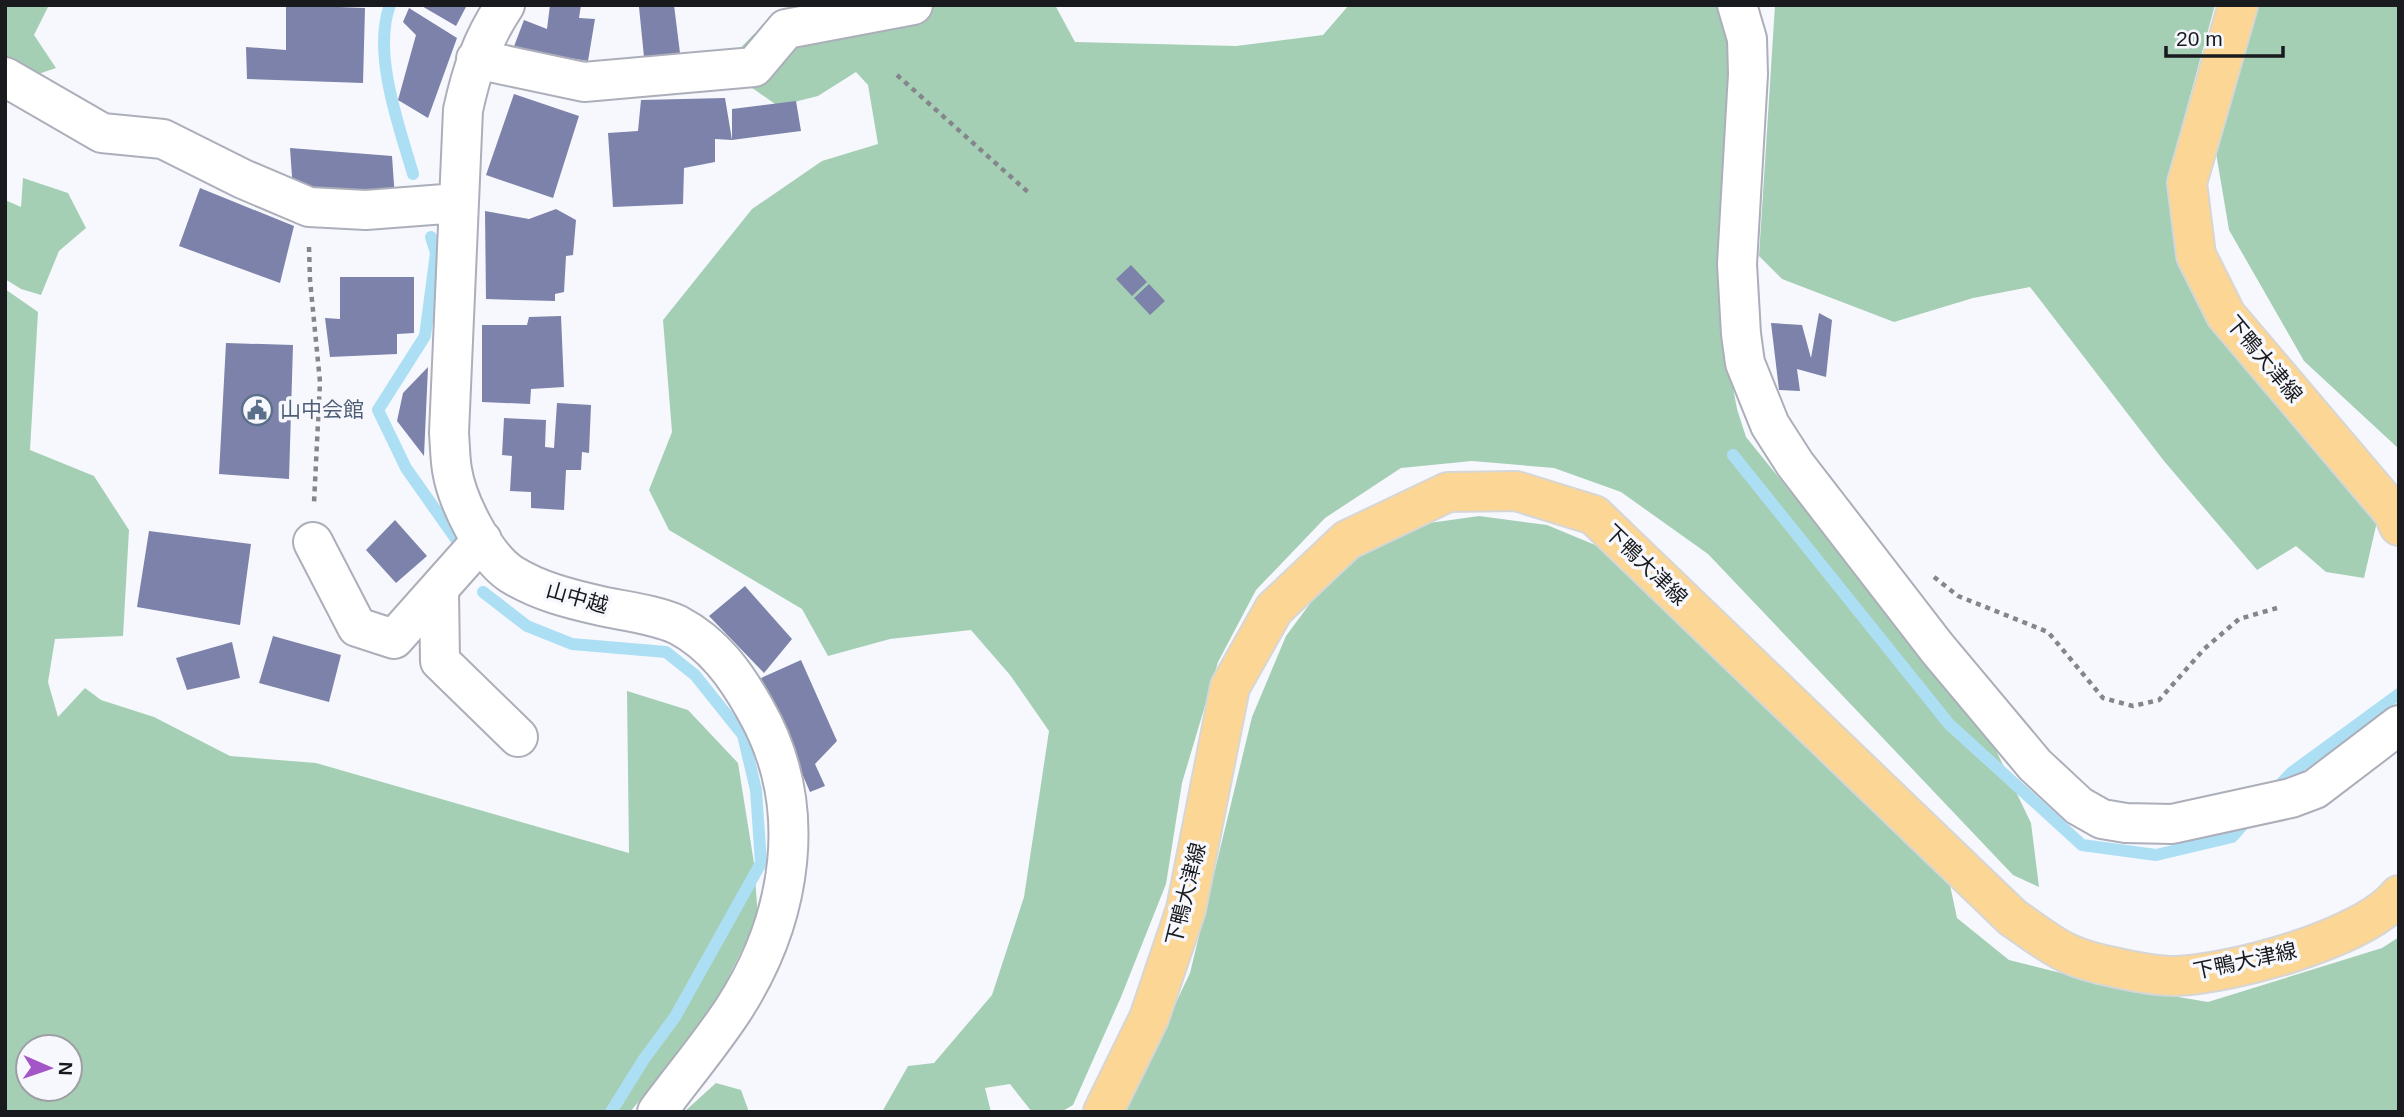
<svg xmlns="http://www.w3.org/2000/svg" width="2404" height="1117" viewBox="0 0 2404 1117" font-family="Helvetica,'Noto Sans JP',sans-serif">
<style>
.forest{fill:#a5cfb4;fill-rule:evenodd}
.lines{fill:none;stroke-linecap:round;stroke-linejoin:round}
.stream{stroke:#addff4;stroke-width:12}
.building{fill:#7c82a9}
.minor-casing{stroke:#acaeb9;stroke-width:42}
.major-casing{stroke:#d6d6d6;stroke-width:42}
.path{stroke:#85868b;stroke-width:4.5;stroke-dasharray:5 5;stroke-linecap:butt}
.minor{stroke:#fff;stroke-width:38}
.major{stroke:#fbd695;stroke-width:38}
.labels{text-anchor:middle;stroke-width:7;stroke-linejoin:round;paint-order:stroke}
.street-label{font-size:21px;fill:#191a1e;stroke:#f7f8fd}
.service-label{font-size:21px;fill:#4e5e75;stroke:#f7f8fd;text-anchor:start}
</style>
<rect width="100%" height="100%" fill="#f7f8fd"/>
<path class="forest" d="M5,5H49L34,35L56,68L15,82L5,74Z
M837,5H1055L1075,42L1236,46L1323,35L1349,5H1720L1728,11L1731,57L1721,324L1737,409L1746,437L1991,740L2031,823L2039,887L2013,875L1708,554L1621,492L1554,468L1472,461L1401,468L1325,518L1256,590L1218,662L1182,783L1166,884L1121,997L1073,1105L1061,1112H1032L1010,1084L985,1088L991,1112H882L908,1066L934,1063L992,995L1024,897L1049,731L1010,675L971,630L890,639L828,656L802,609L669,530L649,490L672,432L663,320L752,209L822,161L878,144L868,85L856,72L818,96L778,106L722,67L754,34Z
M1775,5H2215L2177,144L2185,235L2379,513L2364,578L2326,572L2296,546L2257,570L2164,461L2030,287L1973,298L1894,322L1782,279L1759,256Z
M2254,5H2399V449L2304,361L2229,230L2214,141Z
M23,178L68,193L86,228L59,251L41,295L21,289L5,279V200L21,207Z
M5,289L38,312L30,450L94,476L129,530L123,636L55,639L48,682L58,717L85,688L101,700L154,717L230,756L316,763L629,853L627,691L688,710L738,763L754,863L758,918L708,1018L630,1112H5ZM28,1047H70V1089H28Z
M1479,516L1547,525L1629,559L1947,871L1957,918L2009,960L2108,985L2208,1002L2382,948L2399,937V1112H1124L1190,973L1252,717L1286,636L1346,555L1408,526Z
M716,1083L741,1090L749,1112H684Z"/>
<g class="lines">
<path class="stream" d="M390,5C372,53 399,126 413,174
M431,237L436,253L425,336L378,410L406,468L456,539
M1733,455L1949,724L2082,845L2156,855L2232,837L2248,819
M483,592L527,626L572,644L666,652L695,675L743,735L756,790L761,863L675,1017L644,1059L611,1112
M2275,790L2291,773L2399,694"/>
</g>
<path class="building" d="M286,5L365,8L363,83L247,79L246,47L286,50Z
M420,5H467L456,26Z
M550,5H581L579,18L595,19L588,61L513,49L524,20L547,29Z
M657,5H674L680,53L644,57L639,7Z
M409,8L457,38L428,118L398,100L416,35L403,22Z
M514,94L579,116L553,198L486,175Z
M725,98L732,140V109L796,101L801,131L732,140L715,139V162L684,168L683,204L613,207L608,133L638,131L641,100Z
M290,148L392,156L395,199L293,191Z
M200,188L294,226L280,283L179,246Z
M556,209L576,220L573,255L566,256L564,292L555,294V301L486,299L485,211L529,219Z
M1131,265L1147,282L1132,296L1116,279Z
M340,277H414V333L397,334V354L330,357L325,318L340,319Z
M1149,284L1165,301L1150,315L1134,298Z
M1819,313L1832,320L1826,377L1797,369L1800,391L1779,390L1771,323L1802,325L1811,358Z
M561,316L564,387L531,389L530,404L482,402V325H527L529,317Z
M226,343L293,345L289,479L219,474Z
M428,367L424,456L397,421L403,393Z
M557,403L591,405L589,453L582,452L581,470H566L564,510L531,508V492L510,491L512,456L502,455L504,418L546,420L545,447L554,448Z
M395,520L427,556L396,583L366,550Z
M149,531L251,544L240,625L137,607Z
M745,586L792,639L764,673L709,616Z
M273,636L341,655L329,702L259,683Z
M232,642L240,678L187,690L176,658Z
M801,660L837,741L815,764L825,786L810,792L761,678Z"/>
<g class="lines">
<g class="minor-casing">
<path id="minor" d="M505,5C482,40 472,69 463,110L449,433C450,445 450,458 452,470C457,501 484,556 511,574C538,591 570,599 601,606C624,611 657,615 678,625C714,644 736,675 755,709C811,806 792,919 733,1010C710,1045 682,1078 657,1112
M1737,5L1747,39L1748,74L1737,264L1741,334L1745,363L1770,425L1795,464L1937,648L2035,765L2079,806L2102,819L2126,823L2172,824L2291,798L2315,789L2399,725
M476,59L584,82L754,67L786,29L913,5
M5,77L102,133L163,139L243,179L309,207L366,210L458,203
M313,542L357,627L394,639L482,540
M439,590L440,661L518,737"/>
</g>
<g class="major-casing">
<path id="major" d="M2238,5L2187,183L2196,255L2226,315L2393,512L2399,526
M1103,1112L1149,1018L1186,909L1230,687L1274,609L1347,540L1448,492L1516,491L1594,515L2013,918C2030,929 2048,944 2067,953C2082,960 2102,965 2118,968C2136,972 2158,976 2176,976C2232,974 2364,939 2399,895"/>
</g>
<path class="path" d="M897,75L1029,193
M309,247L310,280L320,382L314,503
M1934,577L1958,596L2048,632L2103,698L2133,706L2159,700L2204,649L2239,619L2277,608"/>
<use href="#minor" class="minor"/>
<use href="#major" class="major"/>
</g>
<defs>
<g id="civic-ring" transform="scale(1.575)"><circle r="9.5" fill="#f7f8fd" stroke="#5c6f8a" stroke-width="1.5"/><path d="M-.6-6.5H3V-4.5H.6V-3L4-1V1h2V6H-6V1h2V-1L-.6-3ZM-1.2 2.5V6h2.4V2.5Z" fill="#5c6f8a"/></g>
</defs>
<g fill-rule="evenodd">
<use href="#civic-ring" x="257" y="410"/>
</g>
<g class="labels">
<g class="street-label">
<text transform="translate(2264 359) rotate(50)" y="7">下鴨大津線</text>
<text transform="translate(1646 565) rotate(44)" y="7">下鴨大津線</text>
<text transform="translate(577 598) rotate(16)" y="7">山中越</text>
<text transform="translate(1186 894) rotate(-76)" y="7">下鴨大津線</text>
<text transform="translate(2245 961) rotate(-12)" y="7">下鴨大津線</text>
</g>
<g class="service-label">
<text x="280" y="417">山中会館</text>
</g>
</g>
<rect width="2404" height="1117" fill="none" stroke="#191a1e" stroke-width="14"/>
<g transform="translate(49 1068) rotate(92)"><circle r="33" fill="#f7f8fd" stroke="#9e9fa4" stroke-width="2"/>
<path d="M0-5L12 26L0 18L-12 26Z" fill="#a455c6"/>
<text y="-10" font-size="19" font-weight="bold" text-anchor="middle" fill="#191a1e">N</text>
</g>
<path d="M2166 46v10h117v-10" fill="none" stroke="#191a1e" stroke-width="3.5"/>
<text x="2176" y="46" font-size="21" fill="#191a1e" stroke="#f7f8fd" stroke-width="5" paint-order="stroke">20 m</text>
</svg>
